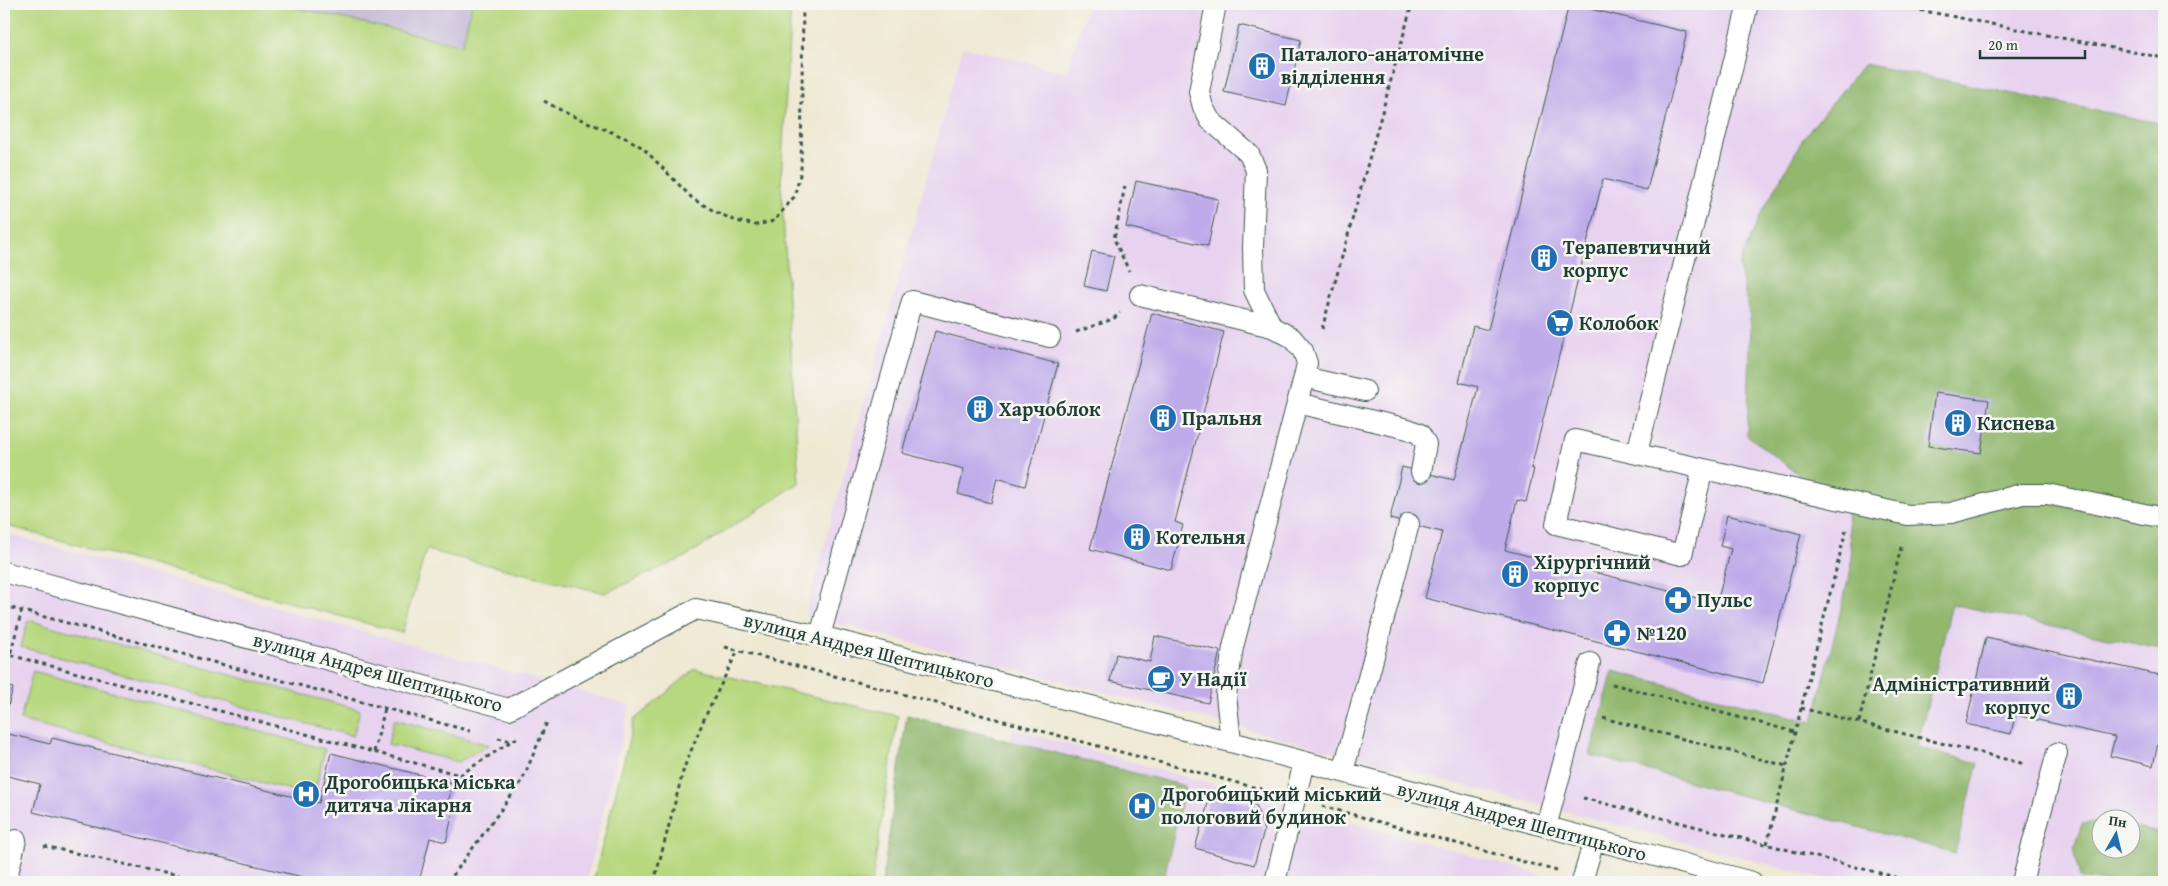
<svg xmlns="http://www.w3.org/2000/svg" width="2168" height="886" viewBox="0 0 2168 886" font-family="'Gentium Book Plus',serif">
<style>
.built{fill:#e7d2ef;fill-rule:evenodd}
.industrial{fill:#c8bfd8}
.green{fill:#b8d87f;stroke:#6c8a5a}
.forest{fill:#92b86e;stroke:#587a51}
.building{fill:#bfabea}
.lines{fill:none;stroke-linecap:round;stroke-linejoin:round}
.service-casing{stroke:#3e574c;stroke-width:22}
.path{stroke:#3e574c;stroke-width:3;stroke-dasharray:4 4;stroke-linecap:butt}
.service{stroke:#fff;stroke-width:20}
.labels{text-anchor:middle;stroke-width:5;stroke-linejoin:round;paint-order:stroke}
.poi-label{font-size:20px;font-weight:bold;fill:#1f3d34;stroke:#f6f6f2;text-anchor:start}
.street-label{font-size:20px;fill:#1f3d34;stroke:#f6f6f2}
</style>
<rect width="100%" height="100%" fill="#f6f6f2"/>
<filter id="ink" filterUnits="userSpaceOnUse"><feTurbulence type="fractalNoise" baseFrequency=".02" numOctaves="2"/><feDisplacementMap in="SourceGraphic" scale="10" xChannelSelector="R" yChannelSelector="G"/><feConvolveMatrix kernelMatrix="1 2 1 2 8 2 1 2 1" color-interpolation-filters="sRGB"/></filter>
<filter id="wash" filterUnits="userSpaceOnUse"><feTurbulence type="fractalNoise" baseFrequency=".0096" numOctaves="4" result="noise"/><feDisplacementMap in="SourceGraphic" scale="20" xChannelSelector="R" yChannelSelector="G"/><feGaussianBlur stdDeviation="1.12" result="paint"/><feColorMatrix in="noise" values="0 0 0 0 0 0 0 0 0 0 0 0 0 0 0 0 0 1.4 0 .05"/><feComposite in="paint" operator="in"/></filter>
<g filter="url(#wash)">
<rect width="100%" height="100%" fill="#efe8d3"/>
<path class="built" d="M1088,4H2164V882H1838L805,615L963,47L1067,72ZM2100,818H2130V848H2100Z
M4,533L630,705L586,882H4Z
M1013,729L1566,882H977Z"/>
<path class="industrial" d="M279,4H472L462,45Z"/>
<path class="green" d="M4,4H279L462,45L472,4H791L781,181L799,483L685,557L605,593L426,550L402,633L4,525Z
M28,620L360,710L353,736L21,647Z
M695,669L898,716L872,882H593L634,720Z
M33,671L325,749L314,796L20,720Z
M394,719L489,745L458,762L388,744Z"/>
<path class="forest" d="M1864,64L2164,124V650L1952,604L1917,747L1978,763L1955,853L1590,755L1613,671L1813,722L1852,565L1847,512L1747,435L1751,323L1739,265L1760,216L1804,137Z
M907,715L1185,786L1163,882H882Z
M2100,821V848H2130L2131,827L2164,834V882H2104L2080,878L2074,847L2082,824Z"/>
<g id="blocks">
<path class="building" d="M1569,4L1687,32L1647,190L1603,179L1531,468L1534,469L1526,502L1517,500L1505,550L1717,603L1731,549L1720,546L1727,515L1801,534L1763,683L1425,598L1442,532L1390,519L1402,467L1454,480L1478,387L1459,382L1473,326L1488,330Z
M1239,25L1301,40L1286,106L1224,92Z
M1136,181L1218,199L1208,246L1126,227Z
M1092,251L1114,256L1106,291L1084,286Z
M1152,313L1224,332L1175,522L1183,525L1171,570L1090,549Z
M935,331L1058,364L1025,486L997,478L991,503L958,494L964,469L902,453Z
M1935,393L1989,400L1981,453L1928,446Z
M1155,636L1220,651L1208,703L1110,681L1116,654L1150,662Z
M1986,637L2164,676V715L2153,766L2110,756L2115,737L2015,715L2011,734L1966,724Z
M4,686L13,688L4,720Z
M4,733L50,744L52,738L319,803L331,753L453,783L447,806L454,808L446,842L430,838L419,882H323L33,812L40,784L4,775Z
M1211,793L1256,805L1264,831L1254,865L1195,848Z"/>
</g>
</g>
<g filter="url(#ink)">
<use href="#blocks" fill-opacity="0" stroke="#3e574c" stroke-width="1"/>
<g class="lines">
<g class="service-casing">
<path id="service" d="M1216,4L1199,92L1203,107L1210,120L1249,154L1256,170L1253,247L1254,290L1272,327L1291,337L1303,351L1307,363L1304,377
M1140,295L1272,327
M1297,403L1408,429L1420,434L1426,444L1421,472
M1637,453L1748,4
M1703,469L1682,555L1556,524L1575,440L1908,515L1951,513L2022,494H2047L2164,518
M4,572L509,709L696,609L820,636L1231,742L1752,882
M820,636L912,301L1050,337
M1231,742L1226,695L1233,647L1304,377L1365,391
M1343,772L1409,524
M1546,827L1590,663
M6,882L16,840
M1275,882L1304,762
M1582,882L1594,840
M2022,882L2057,753"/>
</g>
<path class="path" d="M1889,4L2164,58
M544,101L568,114L628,139L643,148L693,199L716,212L736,221L756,225L774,221L794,197L801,171L803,4
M1125,186L1114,239L1129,271
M1322,329L1412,4
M1076,332L1113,319L1120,313
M4,606L470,731
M22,610L10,655L460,775L510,742
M725,647L1268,791
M1612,684L1795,732
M1801,708L2025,764
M1603,718L1787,766
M1859,722L1902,543
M498,738L511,741L518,738
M374,752L385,708
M1583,798L1915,882
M1322,806L1557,871
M1767,844L1846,530
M44,846L203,882
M448,882L522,781L547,722
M654,882L684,768L704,719L738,650"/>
<use href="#service" class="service"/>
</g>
</g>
<defs>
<g id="building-disc" transform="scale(1.4375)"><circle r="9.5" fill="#1f6fb2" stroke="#f6f6f2"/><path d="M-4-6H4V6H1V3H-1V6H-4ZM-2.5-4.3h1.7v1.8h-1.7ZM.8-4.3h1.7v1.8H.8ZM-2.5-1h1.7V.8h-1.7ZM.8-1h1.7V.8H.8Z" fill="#fff"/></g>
<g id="supermarket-disc" transform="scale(1.4375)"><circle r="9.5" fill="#1f6fb2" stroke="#f6f6f2"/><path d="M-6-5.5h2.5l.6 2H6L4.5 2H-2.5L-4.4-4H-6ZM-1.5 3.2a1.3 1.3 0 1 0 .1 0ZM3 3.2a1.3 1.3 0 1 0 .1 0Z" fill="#fff"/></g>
<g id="pharmacy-disc" transform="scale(1.4375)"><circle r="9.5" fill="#1f6fb2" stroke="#f6f6f2"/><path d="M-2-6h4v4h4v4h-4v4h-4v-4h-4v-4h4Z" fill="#fff"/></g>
<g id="cafe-disc" transform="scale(1.4375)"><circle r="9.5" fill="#1f6fb2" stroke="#f6f6f2"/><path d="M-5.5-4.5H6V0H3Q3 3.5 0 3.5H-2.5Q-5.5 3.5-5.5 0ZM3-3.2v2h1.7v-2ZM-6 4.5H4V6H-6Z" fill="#fff"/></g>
<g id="hospital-disc" transform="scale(1.4375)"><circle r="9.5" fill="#1f6fb2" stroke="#f6f6f2"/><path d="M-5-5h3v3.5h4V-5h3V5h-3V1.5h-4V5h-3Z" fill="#fff"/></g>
</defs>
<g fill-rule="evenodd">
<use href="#building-disc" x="1262" y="66"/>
<use href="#building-disc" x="1544" y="258"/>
<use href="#supermarket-disc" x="1560" y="323"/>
<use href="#building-disc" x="980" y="409"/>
<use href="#building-disc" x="1163" y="418"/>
<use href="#building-disc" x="1958" y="423"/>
<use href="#building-disc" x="1137" y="537"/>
<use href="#building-disc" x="1515" y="574"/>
<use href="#pharmacy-disc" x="1678" y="600"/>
<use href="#pharmacy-disc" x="1617" y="633"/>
<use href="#cafe-disc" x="1161" y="679"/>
<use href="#building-disc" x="2069" y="696"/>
<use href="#hospital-disc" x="306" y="794"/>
<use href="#hospital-disc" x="1142" y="806"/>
</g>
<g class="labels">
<g class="poi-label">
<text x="1281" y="61">Паталого-анатомічне<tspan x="1281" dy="23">відділення</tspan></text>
<text x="1563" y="254">Терапевтичний<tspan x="1563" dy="23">корпус</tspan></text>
<text x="1579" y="330">Колобок</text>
<text x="999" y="416">Харчоблок</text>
<text x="1182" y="425">Пральня</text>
<text x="1977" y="430">Киснева</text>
<text x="1156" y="544">Котельня</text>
<text x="1534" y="569">Хірургічний<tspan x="1534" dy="23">корпус</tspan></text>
<text x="1697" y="607">Пульс</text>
<text x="1636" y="640">№120</text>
<text x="1180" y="686">У Надії</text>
<text x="2050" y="691" text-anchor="end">Адміністративний<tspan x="2050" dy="23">корпус</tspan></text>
<text x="325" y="789">Дрогобицька міська<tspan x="325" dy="23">дитяча лікарня</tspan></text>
<text x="1161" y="801">Дрогобицький міський<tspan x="1161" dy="23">пологовий будинок</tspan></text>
</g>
<g class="street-label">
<text transform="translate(869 650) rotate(14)" y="7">вулиця Андрея Шептицького</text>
<text transform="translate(378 672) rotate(15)" y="7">вулиця Андрея Шептицького</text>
<text transform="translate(1522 821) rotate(15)" y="7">вулиця Андрея Шептицького</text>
</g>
</g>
<rect width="2168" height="886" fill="none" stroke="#f6f6f2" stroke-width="20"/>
<g transform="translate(2116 834) rotate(8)"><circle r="24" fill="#f6f6f2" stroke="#a0aca6"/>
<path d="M0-4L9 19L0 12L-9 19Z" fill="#1f6fb2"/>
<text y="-8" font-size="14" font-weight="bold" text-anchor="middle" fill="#1f3d34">Пн</text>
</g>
<path d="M1980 50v8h105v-8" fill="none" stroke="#1f3d34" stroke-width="2.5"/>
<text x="1988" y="50" font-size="15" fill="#1f3d34" stroke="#f6f6f2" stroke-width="4" paint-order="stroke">20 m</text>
</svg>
